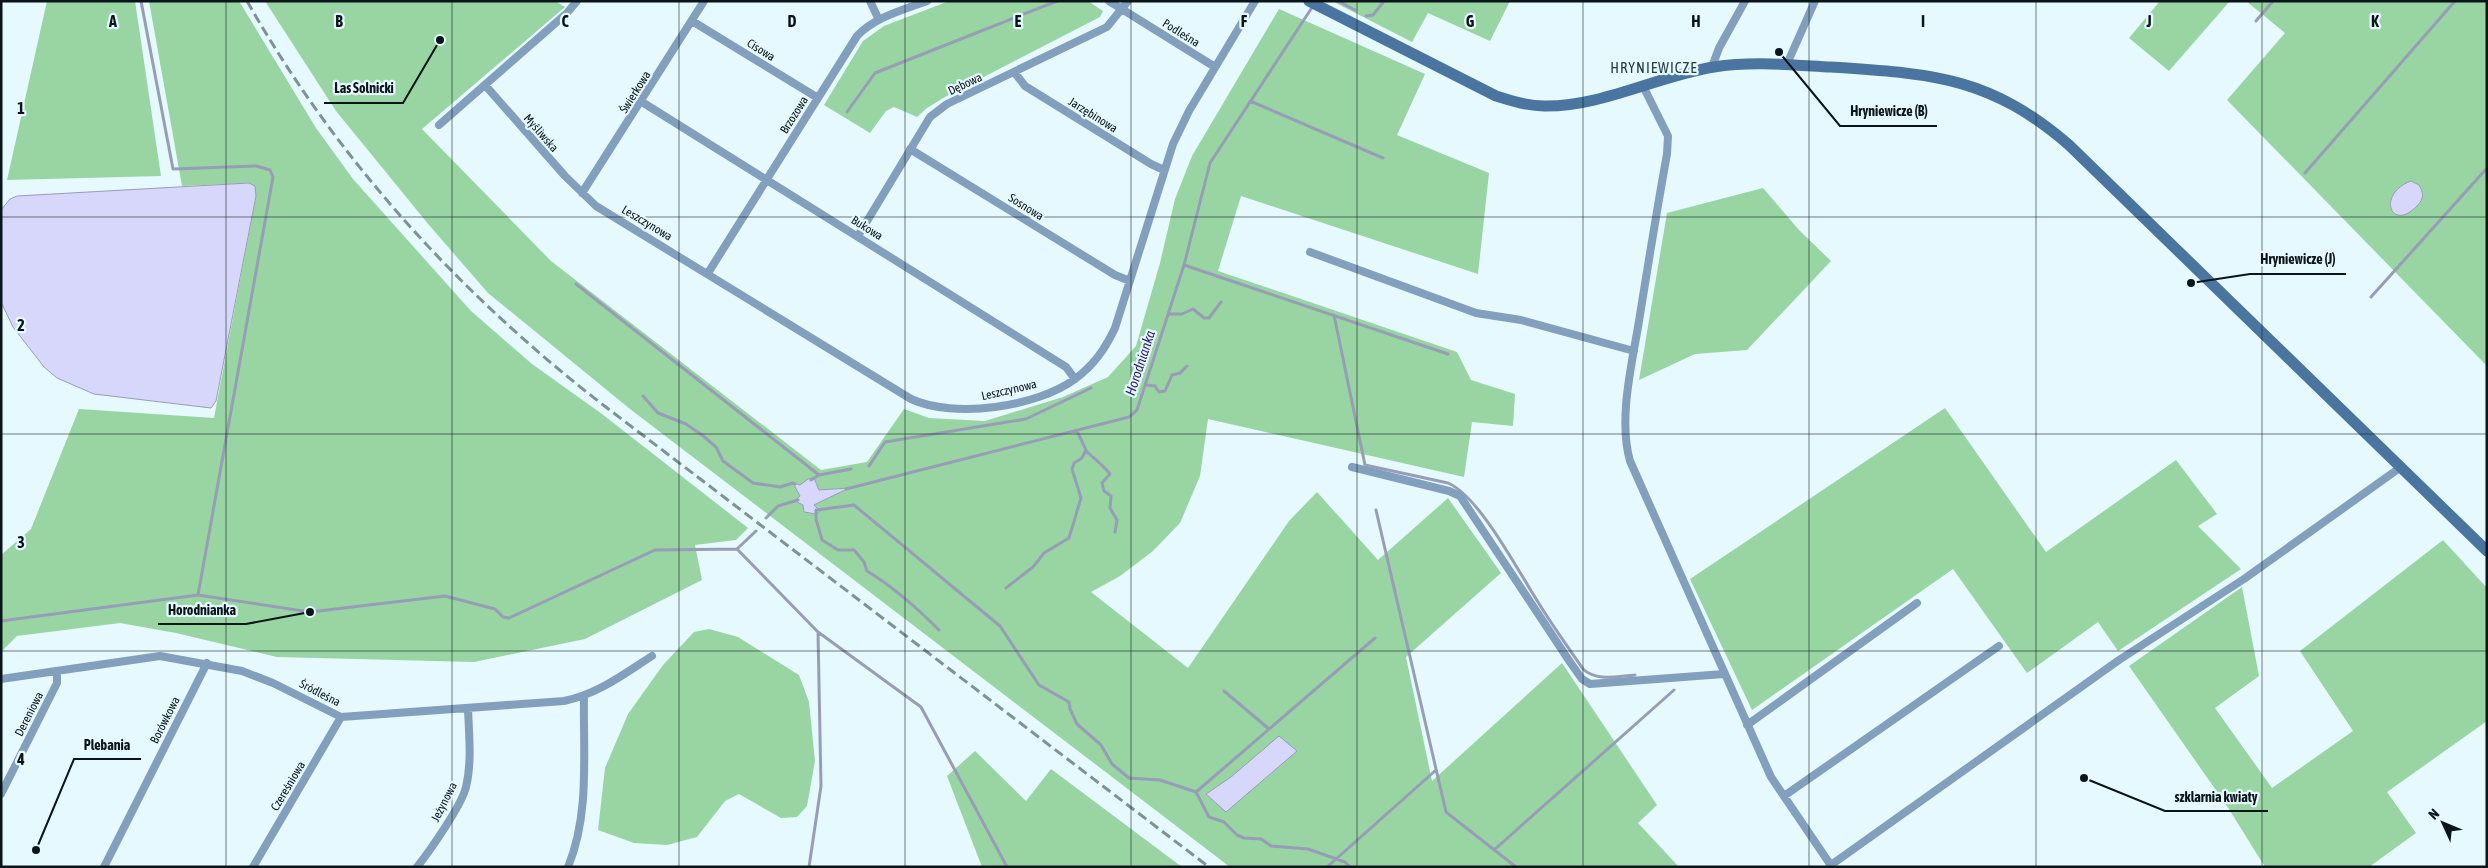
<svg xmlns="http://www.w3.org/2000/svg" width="2488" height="868" viewBox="0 0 2488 868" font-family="'Asap Condensed',sans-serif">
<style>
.green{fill:#98d5a2}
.water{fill:#d6d7fb;stroke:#989db7}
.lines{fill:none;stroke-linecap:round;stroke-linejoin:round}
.stream{stroke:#989db7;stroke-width:3}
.street{stroke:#829fbd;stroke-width:8}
.secondary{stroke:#4a75a0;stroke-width:11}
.rail{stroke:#819296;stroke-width:3;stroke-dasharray:10 5;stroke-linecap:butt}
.grid{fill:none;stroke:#091518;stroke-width:1;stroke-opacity:0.55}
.labels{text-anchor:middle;stroke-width:4.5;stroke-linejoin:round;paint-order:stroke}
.street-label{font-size:12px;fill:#091518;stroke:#e5f9fe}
.water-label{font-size:14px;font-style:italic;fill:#2f1b7c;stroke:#e5f9fe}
.quarter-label{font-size:15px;letter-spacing:1px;fill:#203d44;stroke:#e5f9fe}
.grid-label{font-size:16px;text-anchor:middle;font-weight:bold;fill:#091518;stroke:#e5f9fe;stroke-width:4.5;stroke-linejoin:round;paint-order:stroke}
.leader{fill:none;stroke:#091518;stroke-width:2}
.callout-dot{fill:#091518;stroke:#e5f9fe;stroke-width:2}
.callout-label{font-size:14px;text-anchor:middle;font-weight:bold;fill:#091518;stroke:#e5f9fe;stroke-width:4.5;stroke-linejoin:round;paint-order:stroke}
</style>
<rect width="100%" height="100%" fill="#e5f9fe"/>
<path class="green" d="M47,1H135L161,176L7,180Z
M149,1H239L316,128L353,179L471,311L532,364L602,414L748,528L736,540L695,545L702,580L585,639L474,662L277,657L176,633L120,623L17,636L1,652V555L31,529L79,409L214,418L256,196L249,183L182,186Z
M265,1H555L565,7L422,129L551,261L821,470L867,462L904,409L929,418L985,421L1063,397L1108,377L1136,346L1160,263L1175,199L1192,156L1279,9L1425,74L1397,135L1489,173L1478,274L1241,196L1218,271L1457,352L1471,380L1515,394L1513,426L1472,422L1464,477L1208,419L1200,476L1180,523L1153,551L1120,576L1091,592L1188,668L1289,521L1317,492L1378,560L1448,498L1501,573L1406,657L1432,781L1562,663L1657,805L1638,823L1679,867H1230L630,409L488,293L429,225L336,111Z
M949,1H1088L1103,11L1100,17L945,97L927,108L917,117L894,107L886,111L870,133L824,105L863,41L884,26Z
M1332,1H1510L1490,41L1428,13L1412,42Z
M2160,1H2230L2169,71L2129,38Z
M2246,1H2487V366L2227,100L2285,33Z
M1763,188L1799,230L1831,261L1747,350L1695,354L1639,380L1667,213Z
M1945,408L2046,552L2176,460L2217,514L2198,526L2241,569L2118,651L2098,622L2027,673L1953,569L1752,710L1690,579Z
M2443,540L2487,588V721L2387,792L2416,833L2369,867H2265L2227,806L2129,666L2242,587L2259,676L2215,708L2272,788L2353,731L2300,651Z
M709,629L738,637L799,675L809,702L815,761L807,806L797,817L781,818L739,794L725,801L697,837L667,845L634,843L598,830L605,768L628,714L663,665L694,632Z
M975,751L1026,801L1051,769L1182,867H982L947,776Z"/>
<path class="water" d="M2411,181L2419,185C2424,193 2424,199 2417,206C2391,233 2376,194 2411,181Z
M249,183L255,186L256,196L216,401L211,408L94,394L57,378L44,367L13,327L1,302V210L10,199L17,196Z
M814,478L819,490L849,488L814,505L820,511L816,514L804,512L803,505L795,501L800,496L793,483L800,485L808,479Z
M1279,736L1297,751L1226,812L1206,794L1231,777Z"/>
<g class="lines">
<path class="stream" d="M141,1L173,169L256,166L270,170L273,177L198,595
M1338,1L1355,10
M1366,16L1373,15L1384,1
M2256,21L2273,1
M1250,101L1383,158
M847,112L875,73L1057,1
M2305,173L2455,1
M1184,265L1448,354
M576,284L819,475
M2371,297L2487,168
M1168,314H1182L1193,309L1204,318H1209L1221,302
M1334,315L1365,465L1448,483C1480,497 1518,571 1538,602C1552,625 1568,647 1583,669C1597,682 1618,676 1635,675
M1146,385L1155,386L1159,392L1165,391L1172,375L1180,373L1187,366
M643,396L658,413L686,424L702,435L716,447L723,461L753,483L780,487L793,483L795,484
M1086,451C1095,459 1102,464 1110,474L1102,483L1104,491L1111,496L1110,508L1117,520L1115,532
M869,466L885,442L1026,419L1091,388
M811,480L819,475L851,469
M846,489L1129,417L1137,410L1184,265L1210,163L1313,6
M816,510V519L822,540L838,550H854L864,562L867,571C894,587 917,608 939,630
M817,510L854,505L1000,626L1039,685L1069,702L1070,709L1077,724L1101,745L1112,764L1129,778L1160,780L1196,792L1209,817L1224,822L1237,835L1244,838L1261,839L1271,846L1308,849L1345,862L1350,867
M1376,510L1446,812L1516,867
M766,518L778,506L798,500
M737,549L818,632L821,786L809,867
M1006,588L1033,567L1044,553L1069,538L1081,498L1072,469L1074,463L1082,458L1086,450L1077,431
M1,621L198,595L310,612L445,596L495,609L503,617L509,618L655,550L737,549L756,531
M818,632L921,707L1007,867
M1224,691L1269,729
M1196,792L1375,638
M1494,850L1674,690
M1327,867L1436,770"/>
<path class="street" d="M870,1L879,20
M1109,1L1215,67
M692,21L818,98
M1787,64L1815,1
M1712,67L1719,48L1745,1
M1015,73L1025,86L1151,164L1164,170
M485,85L565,176L596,206L911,399C954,419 1037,407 1075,379C1094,365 1105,349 1115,328L1173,144L1189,111L1255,1
M1643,86L1668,136L1667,154C1657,209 1648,265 1639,321C1632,364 1618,419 1630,461L1771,777L1832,867
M642,102L1066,367L1075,379
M439,125L567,13L577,1
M910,149L1115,275L1130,281
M582,193L704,1
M858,236L930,117L947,104L1107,27L1128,1
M1310,252L1476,313L1521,320L1634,351
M708,273L857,36C875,17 903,10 927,1
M1352,467L1449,491L1460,496L1570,662L1582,679L1590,684L1724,674
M1,679L160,656L242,671L273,683L341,717L564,701C598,694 624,674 652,656
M1747,725L1917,603
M1,794L57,683V671
M1784,796L1999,646
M1831,865L2119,660L2244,579L2401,467
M104,867L207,663
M253,867L341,717
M417,867C429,852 462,805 466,787C472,762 469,735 468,709
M568,867C590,814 583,753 584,697"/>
<path class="secondary" d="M1309,1L1496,96C1512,101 1528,106 1544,106C1602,107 1657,76 1714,67C1752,61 1792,65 1831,67C1932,74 1989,76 2069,145L2487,551"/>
<path class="rail" d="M247,1C336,158 456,290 598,401L1209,867"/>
</g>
<path class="grid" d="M226,1V867M452,1V867M679,1V867M905,1V867M1131,1V867M1357,1V867M1583,1V867M1809,1V867M2036,1V867M2262,1V867M1,217H2487M1,434H2487M1,651H2487"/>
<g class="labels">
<g class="street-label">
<text transform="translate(1181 33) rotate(32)" y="4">Podleśna</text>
<text transform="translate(761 50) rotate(32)" y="4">Cisowa</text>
<text transform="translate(965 84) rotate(-25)" y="4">Dębowa</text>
<text transform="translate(635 92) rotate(-58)" y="4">Świerkowa</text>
<text transform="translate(794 115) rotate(-58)" y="4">Brzozowa</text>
<text transform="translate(1093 115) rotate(32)" y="4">Jarzębinowa</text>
<text transform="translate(541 133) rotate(49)" y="4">Myśliwska</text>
<text transform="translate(1026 207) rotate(32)" y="4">Sosnowa</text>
<text transform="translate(647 223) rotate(31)" y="4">Leszczynowa</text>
<text transform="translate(867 228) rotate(32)" y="4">Bukowa</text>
<text transform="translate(1009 390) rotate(-13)" y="4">Leszczynowa</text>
<text transform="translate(320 693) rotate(27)" y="4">Śródleśna</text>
<text transform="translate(29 714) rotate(-63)" y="4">Dereniowa</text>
<text transform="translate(165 720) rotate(-63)" y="4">Borówkowa</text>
<text transform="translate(288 786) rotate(-59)" y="4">Czereśniowa</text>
<text transform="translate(444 802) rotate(-63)" y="4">Jeżynowa</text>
</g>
<g class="water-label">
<text transform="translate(1140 363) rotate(-72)" y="5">Horodnianka</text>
</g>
<g class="quarter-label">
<text x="1654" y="73">HRYNIEWICZE</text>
</g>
</g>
<g class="grid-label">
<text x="113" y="27">A</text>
<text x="339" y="27">B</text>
<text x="565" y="27">C</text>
<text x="792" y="27">D</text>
<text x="1018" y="27">E</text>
<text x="1244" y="27">F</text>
<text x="1470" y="27">G</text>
<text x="1696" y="27">H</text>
<text x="1923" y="27">I</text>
<text x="2149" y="27">J</text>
<text x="2375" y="27">K</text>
<text x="21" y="114">1</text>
<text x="21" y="331">2</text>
<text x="21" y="548">3</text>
<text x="21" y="765">4</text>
</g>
<path class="leader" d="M440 40L403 103H324M1779 52L1840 126H1937M2191 283L2250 274H2346M310 612L246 624H158M36 850L74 759H141M2084 778L2165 811H2268"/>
<g class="callout-dot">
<circle cx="440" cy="40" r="5"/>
<circle cx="1779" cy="52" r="5"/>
<circle cx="2191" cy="283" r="5"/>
<circle cx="310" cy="612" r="5"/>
<circle cx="36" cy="850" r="5"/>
<circle cx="2084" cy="778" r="5"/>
</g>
<g class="callout-label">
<text x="364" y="93">Las Solnicki</text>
<text x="1889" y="116">Hryniewicze (B)</text>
<text x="2298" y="264">Hryniewicze (J)</text>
<text x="202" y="615">Horodnianka</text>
<text x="107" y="750">Plebania</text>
<text x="2216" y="802">szklarnia kwiaty</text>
</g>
<rect width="2488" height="868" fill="none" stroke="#091518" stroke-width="5"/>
<g transform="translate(2443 823) rotate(314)" stroke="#e5f9fe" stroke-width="4" paint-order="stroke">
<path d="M0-4L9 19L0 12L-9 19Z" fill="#091518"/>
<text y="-8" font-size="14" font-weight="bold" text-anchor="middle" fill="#091518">N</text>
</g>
</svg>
